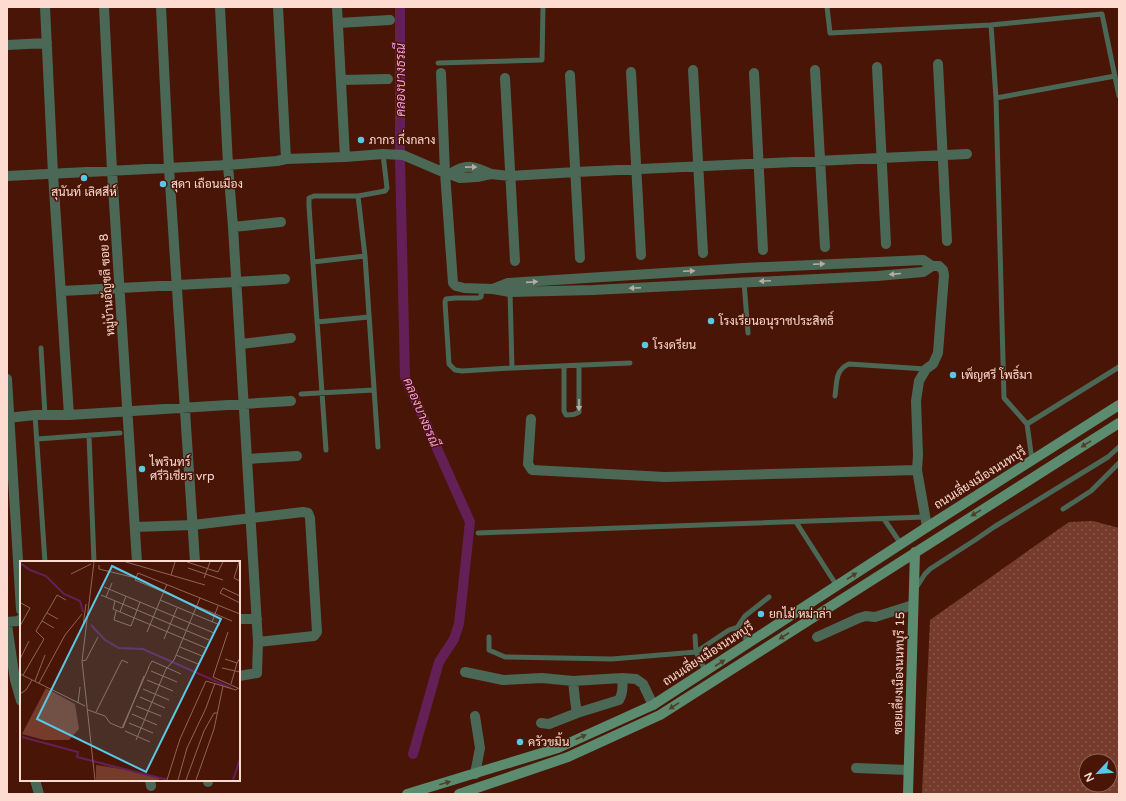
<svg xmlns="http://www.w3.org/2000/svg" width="1126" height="801" viewBox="0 0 1126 801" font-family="'Varela Round',Sarabun,sans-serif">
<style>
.grass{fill:url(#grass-dots);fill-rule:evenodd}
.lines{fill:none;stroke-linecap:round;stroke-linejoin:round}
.canal{stroke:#642056;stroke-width:10}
.lane{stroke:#4b6856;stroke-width:5}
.street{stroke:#4b6856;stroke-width:10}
.secondary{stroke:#5c8c6f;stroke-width:10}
.oneway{fill:#b6ada0}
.oneway2{fill:#4f3f2b}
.poi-dot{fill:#58c8e4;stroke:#481507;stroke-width:1.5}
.labels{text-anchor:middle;stroke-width:3;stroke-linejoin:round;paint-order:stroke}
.poi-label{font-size:12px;fill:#fddbd1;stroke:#481507;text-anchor:start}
.street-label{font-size:12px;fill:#fddbd1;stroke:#481507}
.water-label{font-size:13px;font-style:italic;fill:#fb99e3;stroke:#481507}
.inset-river{fill:none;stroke:#642056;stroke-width:2}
.inset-road{fill:none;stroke:#906458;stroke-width:1}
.view{fill:#58c8e4;fill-opacity:0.15;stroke:#58c8e4;stroke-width:2}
.inset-edge{fill:none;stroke:#fddbd1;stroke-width:2}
</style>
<defs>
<pattern id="grass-dots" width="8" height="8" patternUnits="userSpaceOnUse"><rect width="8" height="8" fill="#763c2b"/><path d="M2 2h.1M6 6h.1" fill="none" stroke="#8a5849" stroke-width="1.8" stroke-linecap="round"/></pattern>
</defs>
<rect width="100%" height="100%" fill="#481507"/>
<path class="grass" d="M1093,521L1119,528V794H922L930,620L1069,522ZM1086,761H1110V785H1086Z"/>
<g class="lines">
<path class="canal" d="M400,7V159L405,377L470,522L459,624L454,639L439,662L413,754"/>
<path class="lane" d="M827,7L830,33L991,25L996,98L1004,398L1027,424L1032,460
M991,25L1102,14L1119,96
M438,63L542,60L543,7
M996,98L1115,76
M358,196L365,256L378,447
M313,262L365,256
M744,282L748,333
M482,288L481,297L478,298H455L446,299L445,302L449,364L455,370L462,371L512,368
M510,292L512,368L630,363
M317,322L369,317
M41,348L45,415
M564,366V411L566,415C571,415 575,415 579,412V366
M301,394L374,390
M835,396C837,382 835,370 849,364L926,369
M35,415L45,562
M1027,424L1119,367
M89,435L94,562
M37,439L120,433
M326,450L309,206V198L314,196H358L385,191L387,188L383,154
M1063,509L1091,491L1119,463
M884,519L901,544
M796,522L837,586
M478,533L925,517
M916,588L925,574L930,569L975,540L994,527L1108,457L1119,447
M737,628L745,616L769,597
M695,636L696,652L706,672
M489,637V650L505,657L612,659L696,652L729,630L735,628L739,629L749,643"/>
<path class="street" d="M45,7L53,174L69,415
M104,7L112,171L137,562
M161,7L169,168L195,562
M220,7L228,165L233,227L258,642L257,673L239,676
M278,7L286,159
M337,7L345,157
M338,23L390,20
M7,45L47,43
M938,64L947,241
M877,67L886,244
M693,70L703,253
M815,70L825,247
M631,72L641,255
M441,73L445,173L453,283L456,286L464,288L493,289L510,292L593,290L877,276L923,272L932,266
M754,73L763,250
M570,75L580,258
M505,78L515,261
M341,80L388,79
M450,174C466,163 475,166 491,174
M7,176L228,165L277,161L286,159L345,157L383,154L403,155L445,173L450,174L460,178L477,177L491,174L510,176L576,172L967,154
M233,227L281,222
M493,289L508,283L743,268L923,260L932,266H939L943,270L944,275L938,353L933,364L926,369L919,381L916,401L918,455L917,470L927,527
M62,291L236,282L285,279
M241,344L291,338
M7,379L21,610
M7,418L35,415H69L291,401
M531,419L528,464L532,470L665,477L917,470
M247,459L297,456
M135,527L193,525L303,512L308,513L310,518L317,632L314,636L258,642
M239,619H257
M7,622L18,621L21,619
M7,625L15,680L21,701
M817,637L859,618L866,616L875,617L913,605
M465,672L503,680L542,678L573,681L622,678L636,679L643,684L653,705
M577,713L619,700C623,693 623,685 622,678
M475,716L480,748L475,774
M541,723L549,724L577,713L575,700L573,681
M856,768L908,770
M35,780L39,794
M150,780L151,786
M208,780V782"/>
<path class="secondary" d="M407,794L558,748L653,705L927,527L1119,405
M459,794L568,757L660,715L1119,423
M908,794L915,552"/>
</g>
<defs><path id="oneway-solid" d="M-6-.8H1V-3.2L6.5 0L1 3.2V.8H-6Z"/></defs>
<g class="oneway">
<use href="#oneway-solid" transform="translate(471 167) rotate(-1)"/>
<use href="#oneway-solid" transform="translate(819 264) rotate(-3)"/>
<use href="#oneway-solid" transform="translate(689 271) rotate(-3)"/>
<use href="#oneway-solid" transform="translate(895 274) rotate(175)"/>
<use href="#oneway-solid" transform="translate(765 281) rotate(177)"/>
<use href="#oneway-solid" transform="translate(532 282) rotate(-4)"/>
<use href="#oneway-solid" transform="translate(635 288) rotate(177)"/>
<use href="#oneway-solid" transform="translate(579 405) rotate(90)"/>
</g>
<g class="oneway2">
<use href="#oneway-solid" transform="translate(1086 444) rotate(148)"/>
<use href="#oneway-solid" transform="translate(976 513) rotate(148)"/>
<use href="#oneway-solid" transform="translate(852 576) rotate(-33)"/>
<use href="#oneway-solid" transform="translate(784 636) rotate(147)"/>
<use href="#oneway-solid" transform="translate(720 663) rotate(-33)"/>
<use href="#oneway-solid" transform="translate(674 706) rotate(147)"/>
<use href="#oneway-solid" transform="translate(581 737) rotate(-24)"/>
<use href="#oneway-solid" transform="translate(445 783) rotate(-16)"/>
</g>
<g class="poi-dot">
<circle cx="361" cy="140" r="4"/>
<circle cx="84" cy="178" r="4"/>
<circle cx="163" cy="184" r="4"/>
<circle cx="711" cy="321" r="4"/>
<circle cx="645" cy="345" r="4"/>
<circle cx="953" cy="375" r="4"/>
<circle cx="142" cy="469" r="4"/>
<circle cx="761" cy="614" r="4"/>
<circle cx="520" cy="742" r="4"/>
</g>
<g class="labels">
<g class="poi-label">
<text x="369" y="144">ภากร กึ่งกลาง</text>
<text x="171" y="188">สุดา เถือนเมือง</text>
<text x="84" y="196" text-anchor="middle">สุนันท์ เลิศสีห์</text>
<text x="719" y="325">โรงเรียนอนุราชประสิทธิ์</text>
<text x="653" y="349">โรงดรียน</text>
<text x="961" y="379">เพ็ญศรี โพธิ์มา</text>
<text x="150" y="466">ไพรินทร์<tspan x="150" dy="14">ศรีวิเชียร vrp</tspan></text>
<text x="769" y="618">ยกไม้ หม่าล่า</text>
<text x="528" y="746">ครัวขมิ้น</text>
</g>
<g class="street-label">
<text transform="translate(107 285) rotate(-94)" y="4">หมู่บ้านอัญชลี ซอย 8</text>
<text transform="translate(980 478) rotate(-32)" y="4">ถนนเลี่ยงเมืองนนทบุรี</text>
<text transform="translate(708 654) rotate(-33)" y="4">ถนนเลี่ยงเมืองนนทบุรี</text>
<text transform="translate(899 673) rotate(-89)" y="4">ซอยเลี่ยงเมืองนนทบุรี 15</text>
</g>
<g class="water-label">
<text transform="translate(400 80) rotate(-90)" y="5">คลองบางธรณี</text>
<text transform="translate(422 412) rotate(67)" y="5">คลองบางธรณี</text>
</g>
</g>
<g transform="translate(20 561)">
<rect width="220" height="220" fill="#481507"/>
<path d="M26,127L55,143L59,168L49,179H24L2,173ZM76,204L101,208L97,219H76Z" fill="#763c2b"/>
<path d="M75,202L103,208L140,217L139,219H97L100,208Z" fill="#763c2b"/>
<path class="inset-river" d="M0,2L10,9L26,15L44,33L60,40L63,51M71,64L85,79L99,87L123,88L211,127M2,176L58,191L57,196L148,219M213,219L220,198"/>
<path class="inset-road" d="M74,1L62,100L75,219M106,1L185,24M167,1L198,11L203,1M219,1L214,17L220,20M79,4V8L116,17M168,7L203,19M51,13L71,3M151,14L155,1M184,17L190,1M84,26L194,72M81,34L189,79M220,35L203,27L200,32L220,42M86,36L92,22M140,39L200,64M95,40L93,48L186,87M96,50L94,59L111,65L120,41M100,51L106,35M27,52L38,58M22,60L34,67M212,60L115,19L118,12L220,53M192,61L198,45M0,65L10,47L1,42M63,65L66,43M127,71L147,23M208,71L193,116L220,128M144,78L157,47M160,86L182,95M156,94L178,103M0,98L9,80M205,98L217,102L220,97M62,100L66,99L78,76M128,107L132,100L161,113M202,107L220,111M131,110L157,121M0,113L65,145M3,114L24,78L16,70L32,43L37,34L46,39M127,119L153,130M15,120L25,94M19,122L45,74L62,53M211,123L217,102M123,128L149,139M0,133L6,129L12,119M120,136L145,147M58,142L60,126M116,145L141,155M68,149L85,155L90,162L102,167L129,106M76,151L102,99L108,102M112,153L137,164M109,162L133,172M103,167L124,115M105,170L130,181M116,179L146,108L154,99L180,37M147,219L160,178L186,120L216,129L218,127M158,219L167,187L186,147L195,122M166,219L184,170L194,152H197M176,219L194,168L203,125"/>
<path class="view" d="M92,5L201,58L126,211L17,158Z"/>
<rect width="220" height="220" class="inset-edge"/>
</g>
<rect width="1126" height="801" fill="none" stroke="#fddbd1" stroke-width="16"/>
<g transform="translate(1098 773) rotate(244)"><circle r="19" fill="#481507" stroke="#906458"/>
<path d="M0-3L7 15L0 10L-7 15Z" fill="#58c8e4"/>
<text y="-6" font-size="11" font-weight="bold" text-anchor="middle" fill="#fddbd1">N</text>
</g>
</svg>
